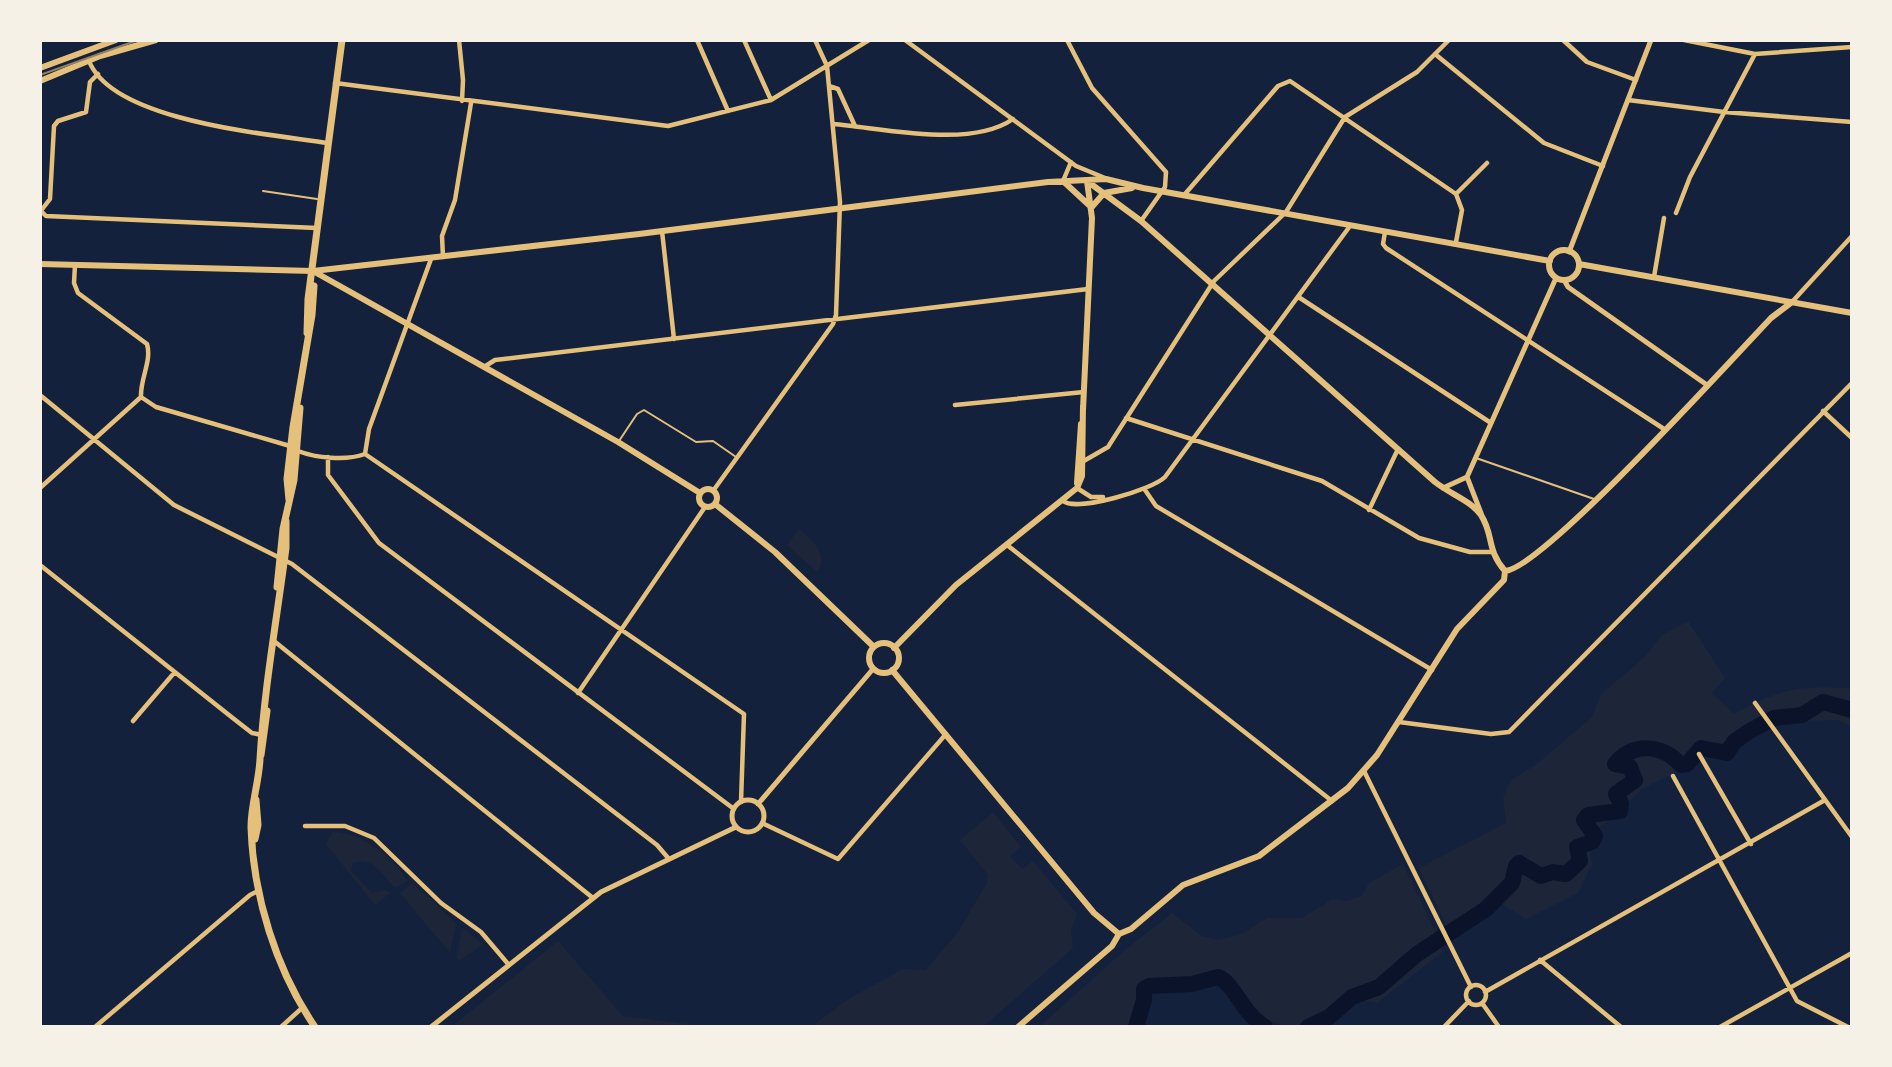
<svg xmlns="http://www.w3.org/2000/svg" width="1892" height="1067" viewBox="0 0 1892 1067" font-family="Arial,sans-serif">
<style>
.green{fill:#1d2539}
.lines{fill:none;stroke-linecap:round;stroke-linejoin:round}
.river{stroke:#0b132b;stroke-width:16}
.service{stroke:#e5c07b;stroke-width:2}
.minor{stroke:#e5c07b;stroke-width:4.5}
.tertiary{stroke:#e5c07b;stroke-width:5}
.secondary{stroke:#e5c07b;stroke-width:6}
.primary{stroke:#e5c07b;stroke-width:7}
.tram{stroke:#918062;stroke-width:2}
</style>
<rect width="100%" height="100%" fill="#14213d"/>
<path class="green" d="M799,529C812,539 830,556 817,572L787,545Z
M1688,621L1725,678L1712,693L1734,714C1781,689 1793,686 1847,688L1852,690V727L1838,720L1765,722L1722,743L1703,759L1642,789L1609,821L1587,835L1592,864L1578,893L1526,919L1502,904L1450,933L1419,868L1506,823L1503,797L1511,780L1537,764L1592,717L1601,694L1645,657L1662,635Z
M993,812L1021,847L1010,856L1022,869L1033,861L1077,914L1071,931L1073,948L983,1027H811L850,998L903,969L926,970L958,932L987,883L988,875L960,840Z
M332,832C363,832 392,857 408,881L395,888C383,876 372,855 353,863L351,871L372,893L386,890L390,893L375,905L326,844Z
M1403,864L1444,951L1377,1003C1331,993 1340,1014 1305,1026C1292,1031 1269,1020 1255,1017L1226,977L1142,984V1000L1132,1027H1039L1126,949L1172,913L1202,936L1219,940L1243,933L1267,918H1302L1333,899L1347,901L1362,896L1369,883Z
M412,883L456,923L450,953L400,893Z
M462,928L483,944L459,961L457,957Z
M558,941L623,1016L712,1027H451Z"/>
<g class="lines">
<path class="river" d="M1136,1027L1144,1000V989L1149,986L1192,984L1218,977C1235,984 1241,1012 1265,1027
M1308,1027L1329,1017L1352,997L1379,987L1417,954L1486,909L1512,883L1516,866L1519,863L1541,876L1553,872L1566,874L1580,861L1577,847L1592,842L1595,836L1584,820L1588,815L1620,811L1621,803L1616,794L1635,780L1630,767L1615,764C1634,741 1663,745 1681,765L1687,764L1701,748L1727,753L1734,742L1748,732L1774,718L1802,715L1823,702L1852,710"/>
<path class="service" d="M263,191L317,199
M619,441L637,414L644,410L696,442L713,441L736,457
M1476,458L1594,499"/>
<path class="minor" d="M459,40L463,80L462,101
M697,40L728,111
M744,40L771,100
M905,40L1076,166L1105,178
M1067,40L1092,88L1166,172L1165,187L1141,221
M1563,40L1587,62L1636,80
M1684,40L1755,54L1852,47
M1435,54L1544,143L1603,166
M89,61C113,122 270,134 328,143
M335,83L668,126L771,100L869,40
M829,86L838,89L855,126
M1628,100L1724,112L1852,122
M833,124C883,128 970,149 1013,119
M1063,181L1071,162
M1185,194L1278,86L1290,81L1456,194L1462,210L1456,242
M1456,194L1487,163
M41,211L46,216L317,228
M40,212L50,199L54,126L58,121L86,112L90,82L98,74
M1676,213L1690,177L1755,54
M662,231L674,339
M1385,232L1383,244L1386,248L1664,429
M443,257L442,236L455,200L471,103
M75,265L74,283L78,293L147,344C152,361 140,379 141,397L156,407L290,446
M1654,277L1664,218
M1300,298L1491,423
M1792,302L1852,236
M484,367L495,360L1088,289
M40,395L174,505L292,564L657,845L669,859
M955,405L1084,392
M1823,411L1852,438
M1126,418L1322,481L1419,538L1470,552H1491
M298,451C316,458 346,461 365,454
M365,454L744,714L741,802
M365,454L369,429L431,259
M328,457V475L379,543L734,809
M1082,462L1108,447L1214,281L1286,212L1345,117L1417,72L1449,40
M40,488L141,397
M1077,488L1091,497H1103
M1145,490L1156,506L1432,670
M713,491L833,324L836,315L840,202L827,66L815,40
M1063,501C1077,512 1152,490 1165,477L1350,226
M1369,510L1398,449
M1007,545L1332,801
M40,565L234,719L252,733L262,735
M274,641L593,898
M578,693L705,507
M1755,703L1852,837
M133,721L174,673
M1399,722L1491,734L1509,732L1852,383
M1699,754L1751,844
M1364,771L1471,987
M1673,776L1797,1001L1848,1027
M762,823L838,859L946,734
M305,826H345L374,838L441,903L481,932L509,965
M1540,960L1621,1027
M1466 995a10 10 0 1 1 20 0a10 10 0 1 1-20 0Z
M1485,992L1825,800
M1482,1003L1499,1027
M95,1027L250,895L258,891
M281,1027L302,1008
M1444,1027L1469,1001
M1720,1027L1852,953"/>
<path class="tertiary" d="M1569,252L1651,40
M1564,280L1568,287L1707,385
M1467,477L1481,513
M1443,488L1467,477L1556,278
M732 816a16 16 0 1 1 32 0a16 16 0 1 1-32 0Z
M758,804L873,669
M431,1027L601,892L736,827"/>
<path class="secondary" d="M40,68L116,40
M40,81L100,56L156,40
M1063,181L1090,206
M1087,181L1141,221L1435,482C1450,494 1470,500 1481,515C1494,535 1486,549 1505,571
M1104,193L1132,188
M1091,208L1104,193
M1549 265a15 15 0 1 1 30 0a15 15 0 1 1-30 0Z
M40,264L313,271L639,234L1048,182L1106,179L1143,188L1550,261
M1579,264L1852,313
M313,271L618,442L700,493
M1083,410L1092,218L1087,181
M1077,483L1081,424
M699 498a9 9 0 1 1 18 0a9 9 0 1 1-18 0Z
M715,504L775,552L874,647
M1505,571C1542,569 1733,358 1771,318L1792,302
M869 658a15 15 0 1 1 30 0a15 15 0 1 1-30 0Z
M894,648L956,585L1077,488L1082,476L1083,406
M892,670L1094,913L1119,934
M1018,1027L1112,946L1119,934L1131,929L1183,885L1259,856L1348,788L1377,755L1457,629L1504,580L1505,571"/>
<path class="primary" d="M307,333L308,299L342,40
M289,500L287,479L293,427L312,315L314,286
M286,521V548C277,618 264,689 260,759C259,782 251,804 251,827C253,895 276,970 315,1027
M277,587L283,529L294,480L300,408
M261,755L267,711
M255,839L258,825L256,800"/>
<path class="tram" d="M40,75L138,40"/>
</g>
<rect width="1892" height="1067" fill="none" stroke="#f6f1e7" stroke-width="84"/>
</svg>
